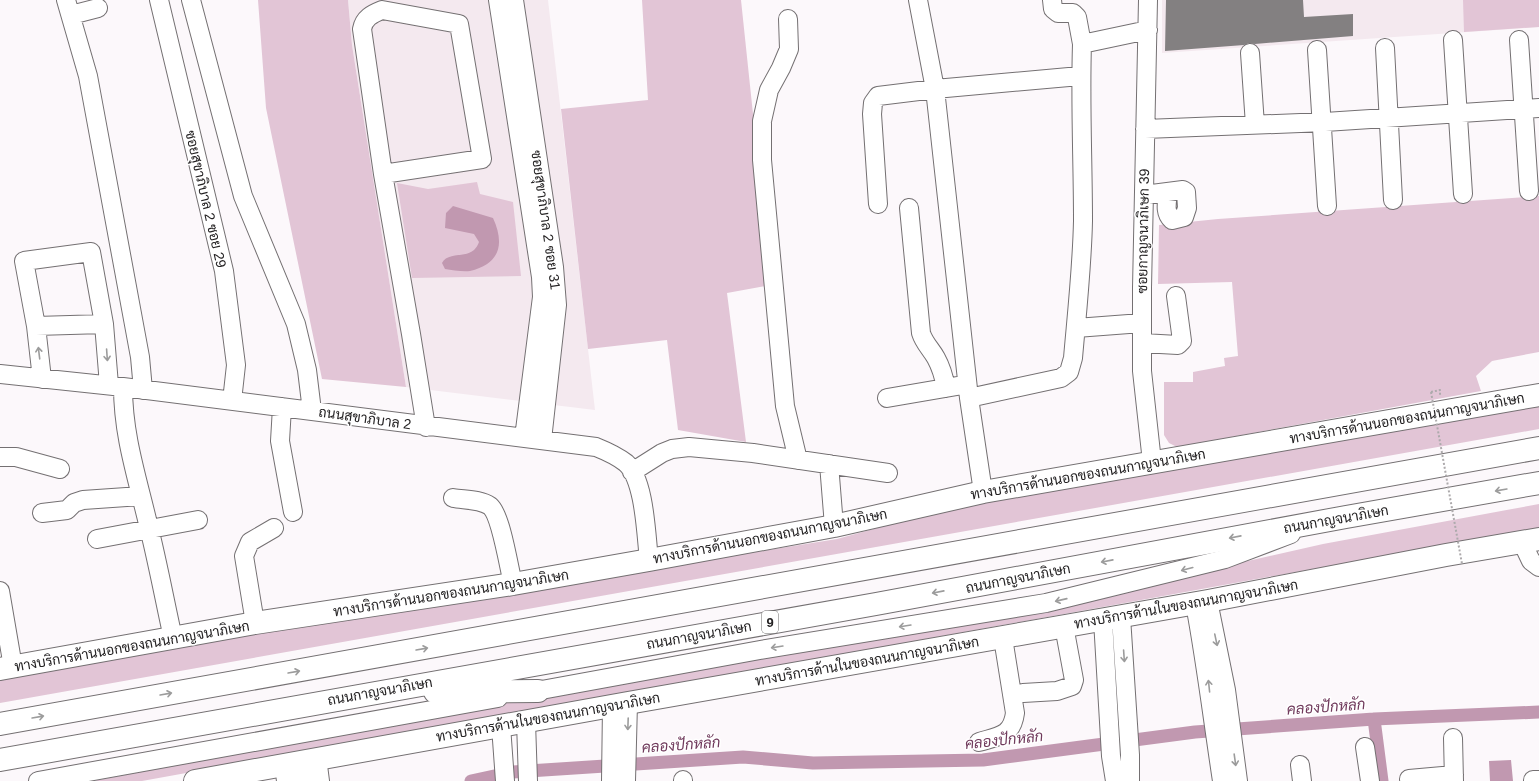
<svg xmlns="http://www.w3.org/2000/svg" width="1539" height="781" viewBox="0 0 1539 781" font-family="Helvetica,Sarabun,sans-serif">
<style>
.built{fill:#f4e9ef}
.green{fill:#e2c5d6}
.water{fill:#c198b0}
.lines{fill:none;stroke-linecap:round;stroke-linejoin:round}
.canal{stroke:#c198b0;stroke-width:13}
.building{fill:#838081}
.minor-casing{stroke:#747072;stroke-width:20}
.major-casing{stroke:#747072;stroke-width:24}
.highway-casing{stroke:#747072;stroke-width:24}
.path{stroke:#adaaac;stroke-width:2;stroke-dasharray:2 2;stroke-linecap:butt}
.minor{stroke:#fff;stroke-width:18}
.major{stroke:#fff;stroke-width:22}
.highway{stroke:#fff;stroke-width:22}
.path-bridge{stroke:#adaaac;stroke-width:2;stroke-dasharray:2 2;stroke-linecap:butt}
.oneway{stroke:#9c9c9c}
.labels{text-anchor:middle;stroke-width:3;stroke-linejoin:round;paint-order:stroke}
.shield{fill:#fff;stroke:#666465;stroke-width:1}
.shield-label{font-size:13px;font-weight:bold;fill:#242223}
.street-label{font-size:14px;fill:#242223;stroke:#fff}
.water-label{font-size:15px;font-style:italic;fill:#703a5c;stroke:#fff}
</style>
<rect width="100%" height="100%" fill="#fcf8fb"/>
<path class="built" d="M348,0H548L595,410L406,387L352,45Z
M1162,0H1539V27L1162,53Z"/>
<path class="green" d="M258,0H348L352,45L406,387L322,379L266,108Z
M642,0H741L771,285L727,293L746,442L678,430L667,340L588,349L561,109L648,100Z
M1463,0H1539V27L1464,32Z
M477,182L480,194L513,202L521,276L412,278L397,183L428,189Z
M1539,196V352L1492,361L1476,376L1481,391L1177,447L1169,443L1164,435V382H1193V372L1225,366L1224,358L1238,356L1232,282L1158,284L1159,225L1218,219Z
M1539,404V429L0,703V680L377,612L485,600L699,561L837,539L946,509Z
M1539,504V528L142,781H93L1186,575L1323,544Z"/>
<path class="water" d="M453,206L493,218C505,244 500,264 470,271C463,272 452,270 445,269L442,263C447,252 465,258 474,250C476,248 478,245 479,242L474,234L445,228L446,213Z
M1511,760L1513,781H1490L1489,761Z"/>
<g class="lines">
<path class="canal" d="M1374,719L1382,781
M471,781L513,772L743,757L813,763L983,760L1195,732L1374,719L1539,712"/>
</g>
<path class="building" d="M1166,0H1303L1304,17L1353,14V36L1255,44L1249,43L1244,45L1165,51Z"/>
<g class="lines">
<g class="minor-casing">
<path id="minor" d="M66,0L88,76L140,357L143,390
M159,0L224,271L236,365L232,401
M191,0L243,196L296,324L307,370L312,411
M498,0L541,277L542,297L524,438
M514,0L554,267L557,305L542,440
M918,0L935,89L969,398L983,492
M1052,0L1053,9L1058,13H1073L1077,17L1082,44
M1148,0L1142,288V371L1152,462
M71,15L98,8
M788,19L789,49L781,68L769,90L762,121V160L785,406L798,460
M1453,40L1463,194
M1519,40L1529,191
M1385,48L1393,200
M1317,50L1327,206
M1250,53L1255,125
M1145,129L1325,122L1539,108
M383,174L482,159L459,24L382,10C372,14 364,18 362,29L383,174L411,334L426,427
M1144,195L1183,190L1186,192L1187,208L1184,217L1172,220C1164,213 1167,202 1168,192
M878,204L872,114L873,103L878,96L935,89L1080,76
M909,208L921,333C924,343 931,349 936,358C941,367 944,377 946,388
M36,326L104,324
M1076,328L1142,323
M1142,343L1178,345L1182,341L1176,296
M0,374L123,387L596,447C606,451 617,456 626,463C645,480 646,535 649,560
M42,379L36,326L24,261L91,252L104,324L109,385
M123,387C123,437 138,480 149,528C158,564 165,602 173,638
M887,398L957,386
M969,398L1061,378L1069,372L1073,358C1077,312 1082,267 1083,221C1083,162 1080,103 1082,44L1148,30
M282,407L280,441L293,512
M0,457H16L60,469
M829,464L834,526
M632,472L662,453L672,449L689,447L753,453L888,473
M453,498C464,500 480,499 490,506C501,515 509,568 513,584
M42,513L67,510L74,503L83,500L141,496
M97,539L198,520
M1522,542L1531,561L1539,567
M0,591L13,667
M1208,601L1226,690L1238,781
M1195,604C1206,663 1213,722 1222,781
M1121,617L1130,755V781
M1103,620L1111,756L1115,781
M255,623L244,556L250,542L274,528
M525,693L760,650L1046,603L1225,559L1291,534
M1023,693L1057,691L1072,686L1074,680L1064,626
M526,722L528,781
M501,726L505,781
M1453,738L1454,781
M979,742C999,736 1012,736 1015,713L1003,638
M1365,747L1370,781
M317,758L320,781
M300,762L303,781
M284,765L286,781
M1300,765L1302,781
M1409,779L1454,775
M1533,780H1539
M38,781L498,698
M611,781L612,706
M626,781L628,703
M683,781V780"/>
</g>
<g class="major-casing">
<path id="major" d="M0,669L255,623L513,584L649,560L834,526L983,492L1539,395
M195,781L628,703L1208,601L1446,555L1539,539"/>
</g>
<g class="highway-casing">
<path id="highway" d="M435,692L538,691
M0,724L1539,448
M0,760L876,604L1346,517L1539,483"/>
</g>
<path class="path" d="M1431,392L1440,390V395"/>
<use href="#minor" class="minor"/>
<use href="#major" class="major"/>
<use href="#highway" class="highway"/>
<path class="path-bridge" d="M1431,392L1462,564"/>
</g>
<defs><path id="oneway-shaft" d="M-6 0H5M1.5-3L5.5 0L1.5 3" fill="none" stroke-width="1.6" stroke-linecap="round" stroke-linejoin="round"/></defs>
<g class="oneway">
<use href="#oneway-shaft" transform="translate(39 353) rotate(-97)"/>
<use href="#oneway-shaft" transform="translate(107 355) rotate(86)"/>
<use href="#oneway-shaft" transform="translate(1501 490) rotate(170)"/>
<use href="#oneway-shaft" transform="translate(1235 537) rotate(169)"/>
<use href="#oneway-shaft" transform="translate(1107 561) rotate(169)"/>
<use href="#oneway-shaft" transform="translate(1187 569) rotate(165)"/>
<use href="#oneway-shaft" transform="translate(938 592) rotate(169)"/>
<use href="#oneway-shaft" transform="translate(1061 600) rotate(167)"/>
<use href="#oneway-shaft" transform="translate(905 626) rotate(171)"/>
<use href="#oneway-shaft" transform="translate(1216 640) rotate(78)"/>
<use href="#oneway-shaft" transform="translate(777 647) rotate(171)"/>
<use href="#oneway-shaft" transform="translate(422 649) rotate(-10)"/>
<use href="#oneway-shaft" transform="translate(1124 656) rotate(86)"/>
<use href="#oneway-shaft" transform="translate(294 672) rotate(-10)"/>
<use href="#oneway-shaft" transform="translate(1209 686) rotate(-96)"/>
<use href="#oneway-shaft" transform="translate(166 694) rotate(-10)"/>
<use href="#oneway-shaft" transform="translate(38 717) rotate(-10)"/>
<use href="#oneway-shaft" transform="translate(628 724) rotate(92)"/>
<use href="#oneway-shaft" transform="translate(1235 760) rotate(82)"/>
</g>
<g class="labels">
<rect class="shield" x="762" y="611" width="16" height="22" rx="3"/>
<g class="shield-label">
<text x="770" y="627">9</text>
</g>
<g class="street-label">
<text transform="translate(206 199) rotate(77)" y="5">ซอยสุขาภิบาล 2 ซอย 29</text>
<text transform="translate(546 220) rotate(82)" y="5">ซอยสุขาภิบาล 2 ซอย 31</text>
<text transform="translate(1143 231) rotate(-89)" y="5">ซอยกาญจนาภิเษก 39</text>
<text transform="translate(365 418) rotate(8)" y="5">ถนนสุขาภิบาล 2</text>
<text transform="translate(1407 418) rotate(-10)" y="5">ทางบริการด้านนอกของถนนกาญจนาภิเษก</text>
<text transform="translate(1088 474) rotate(-10)" y="5">ทางบริการด้านนอกของถนนกาญจนาภิเษก</text>
<text transform="translate(1336 519) rotate(-10)" y="5">ถนนกาญจนาภิเษก</text>
<text transform="translate(770 536) rotate(-11)" y="5">ทางบริการด้านนอกของถนนกาญจนาภิเษก</text>
<text transform="translate(1018 578) rotate(-11)" y="5">ถนนกาญจนาภิเษก</text>
<text transform="translate(451 593) rotate(-9)" y="5">ทางบริการด้านนอกของถนนกาญจนาภิเษก</text>
<text transform="translate(1186 604) rotate(-10)" y="5">ทางบริการด้านในของถนนกาญจนาภิเษก</text>
<text transform="translate(699 635) rotate(-10)" y="5">ถนนกาญจนาภิเษก</text>
<text transform="translate(132 646) rotate(-10)" y="5">ทางบริการด้านนอกของถนนกาญจนาภิเษก</text>
<text transform="translate(867 661) rotate(-10)" y="5">ทางบริการด้านในของถนนกาญจนาภิเษก</text>
<text transform="translate(380 691) rotate(-10)" y="5">ถนนกาญจนาภิเษก</text>
<text transform="translate(548 717) rotate(-10)" y="5">ทางบริการด้านในของถนนกาญจนาภิเษก</text>
</g>
<g class="water-label">
<text transform="translate(1326 707) rotate(-4)" y="5">คลองปักหลัก</text>
<text transform="translate(1004 740) rotate(-6)" y="5">คลองปักหลัก</text>
<text transform="translate(681 745) rotate(-4)" y="5">คลองปักหลัก</text>
</g>
</g>
</svg>
